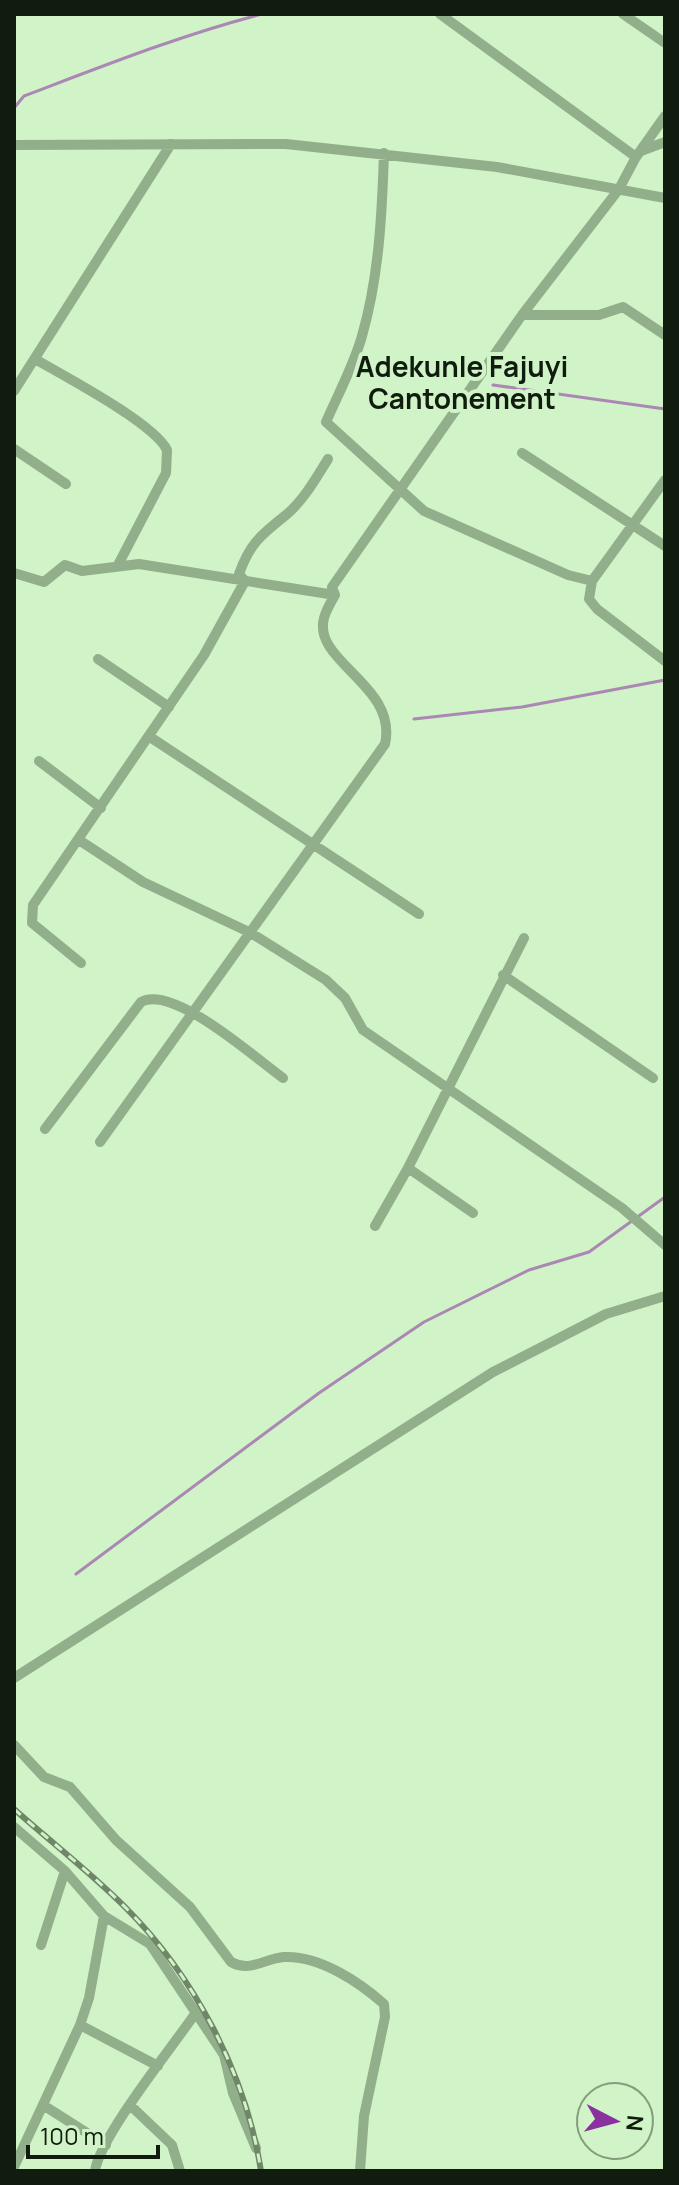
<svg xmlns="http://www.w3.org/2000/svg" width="679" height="2185" viewBox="0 0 679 2185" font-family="Manrope,sans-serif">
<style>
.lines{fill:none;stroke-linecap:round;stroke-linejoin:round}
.stream{stroke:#ab88b3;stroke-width:3}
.minor{stroke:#92af8b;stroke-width:10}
.rail-casing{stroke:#6f8669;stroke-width:6}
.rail{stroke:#d0f3c8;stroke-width:3;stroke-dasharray:9;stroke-linecap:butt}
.labels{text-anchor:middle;stroke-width:8;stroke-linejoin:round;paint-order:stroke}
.neighbourhood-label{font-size:28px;font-weight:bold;fill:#101c0d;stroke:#d0f3c8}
</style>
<rect width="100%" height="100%" fill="#d0f3c8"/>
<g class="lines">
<path class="stream" d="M14,108L24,96C103,66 181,35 262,14
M493,385L665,409
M414,719L522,707L665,680
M76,1574L319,1393L424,1322L529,1270L589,1252L665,1197"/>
<path class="minor" d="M440,14L636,157
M623,14L665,43
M14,145L286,144L497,167L665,198
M641,151L665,142
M384,153C382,214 379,277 362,336C354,365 338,394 326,422L424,511L568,575L592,581L589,599L597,609L665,661
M522,315H599L623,307L665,335
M35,359C64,376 154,423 167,450L166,473L119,563
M14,391L171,144
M14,449L66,484
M522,453L665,546
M14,573L44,582L65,565L82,571L139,564L335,595
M592,581L665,480
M98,659L169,707
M150,737L419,914
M39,761L101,808
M79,840L143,882L251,933L326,980L345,998L363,1030L622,1208L665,1245
M81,963L32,923L33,905L204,655L245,581L239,574C250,543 261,535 286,515C304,500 316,478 328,459
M503,975L653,1078
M45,1129L141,1002C173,984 255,1058 283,1078
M100,1142L385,744C398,685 312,662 324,618C326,610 331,602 335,595L332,587L522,315L619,189L636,157L665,116
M408,1168L473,1213
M375,1226L408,1168L524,938
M14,1678L493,1372L606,1314L665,1296
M14,1745L44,1777L70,1787L116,1840L190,1907L231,1962C251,1973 265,1958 284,1957C319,1955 359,1982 384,2004L385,2017L364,2116L360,2171
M14,1827L65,1871L104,1916L150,1944L224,2055L233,2093L256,2148
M41,1945L65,1871
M80,2025L158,2066
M43,2105L106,2145
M131,2106L172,2145L180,2171
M14,2167L80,2025L89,1998L104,1916
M95,2171C100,2136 174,2045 197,2011"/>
<g class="rail-casing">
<path id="rail" d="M14,1809C51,1842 90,1872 125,1907C194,1976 246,2074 261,2171"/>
</g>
<use href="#rail" class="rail"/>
</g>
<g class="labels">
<g class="neighbourhood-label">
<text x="462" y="377">Adekunle Fajuyi<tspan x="462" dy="32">Cantonement</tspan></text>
</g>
</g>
<rect width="679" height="2185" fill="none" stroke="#101c0d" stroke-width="32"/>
<g transform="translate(615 2121) rotate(96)"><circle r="38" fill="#d0f3c8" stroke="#839d7d" stroke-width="2"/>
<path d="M0-6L14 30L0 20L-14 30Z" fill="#89319e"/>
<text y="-12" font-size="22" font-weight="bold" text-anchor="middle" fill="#101c0d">N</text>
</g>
<path d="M28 2145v12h130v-12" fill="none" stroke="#101c0d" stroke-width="4"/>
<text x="40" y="2145" font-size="24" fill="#101c0d" stroke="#d0f3c8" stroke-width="6" paint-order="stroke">100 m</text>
</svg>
